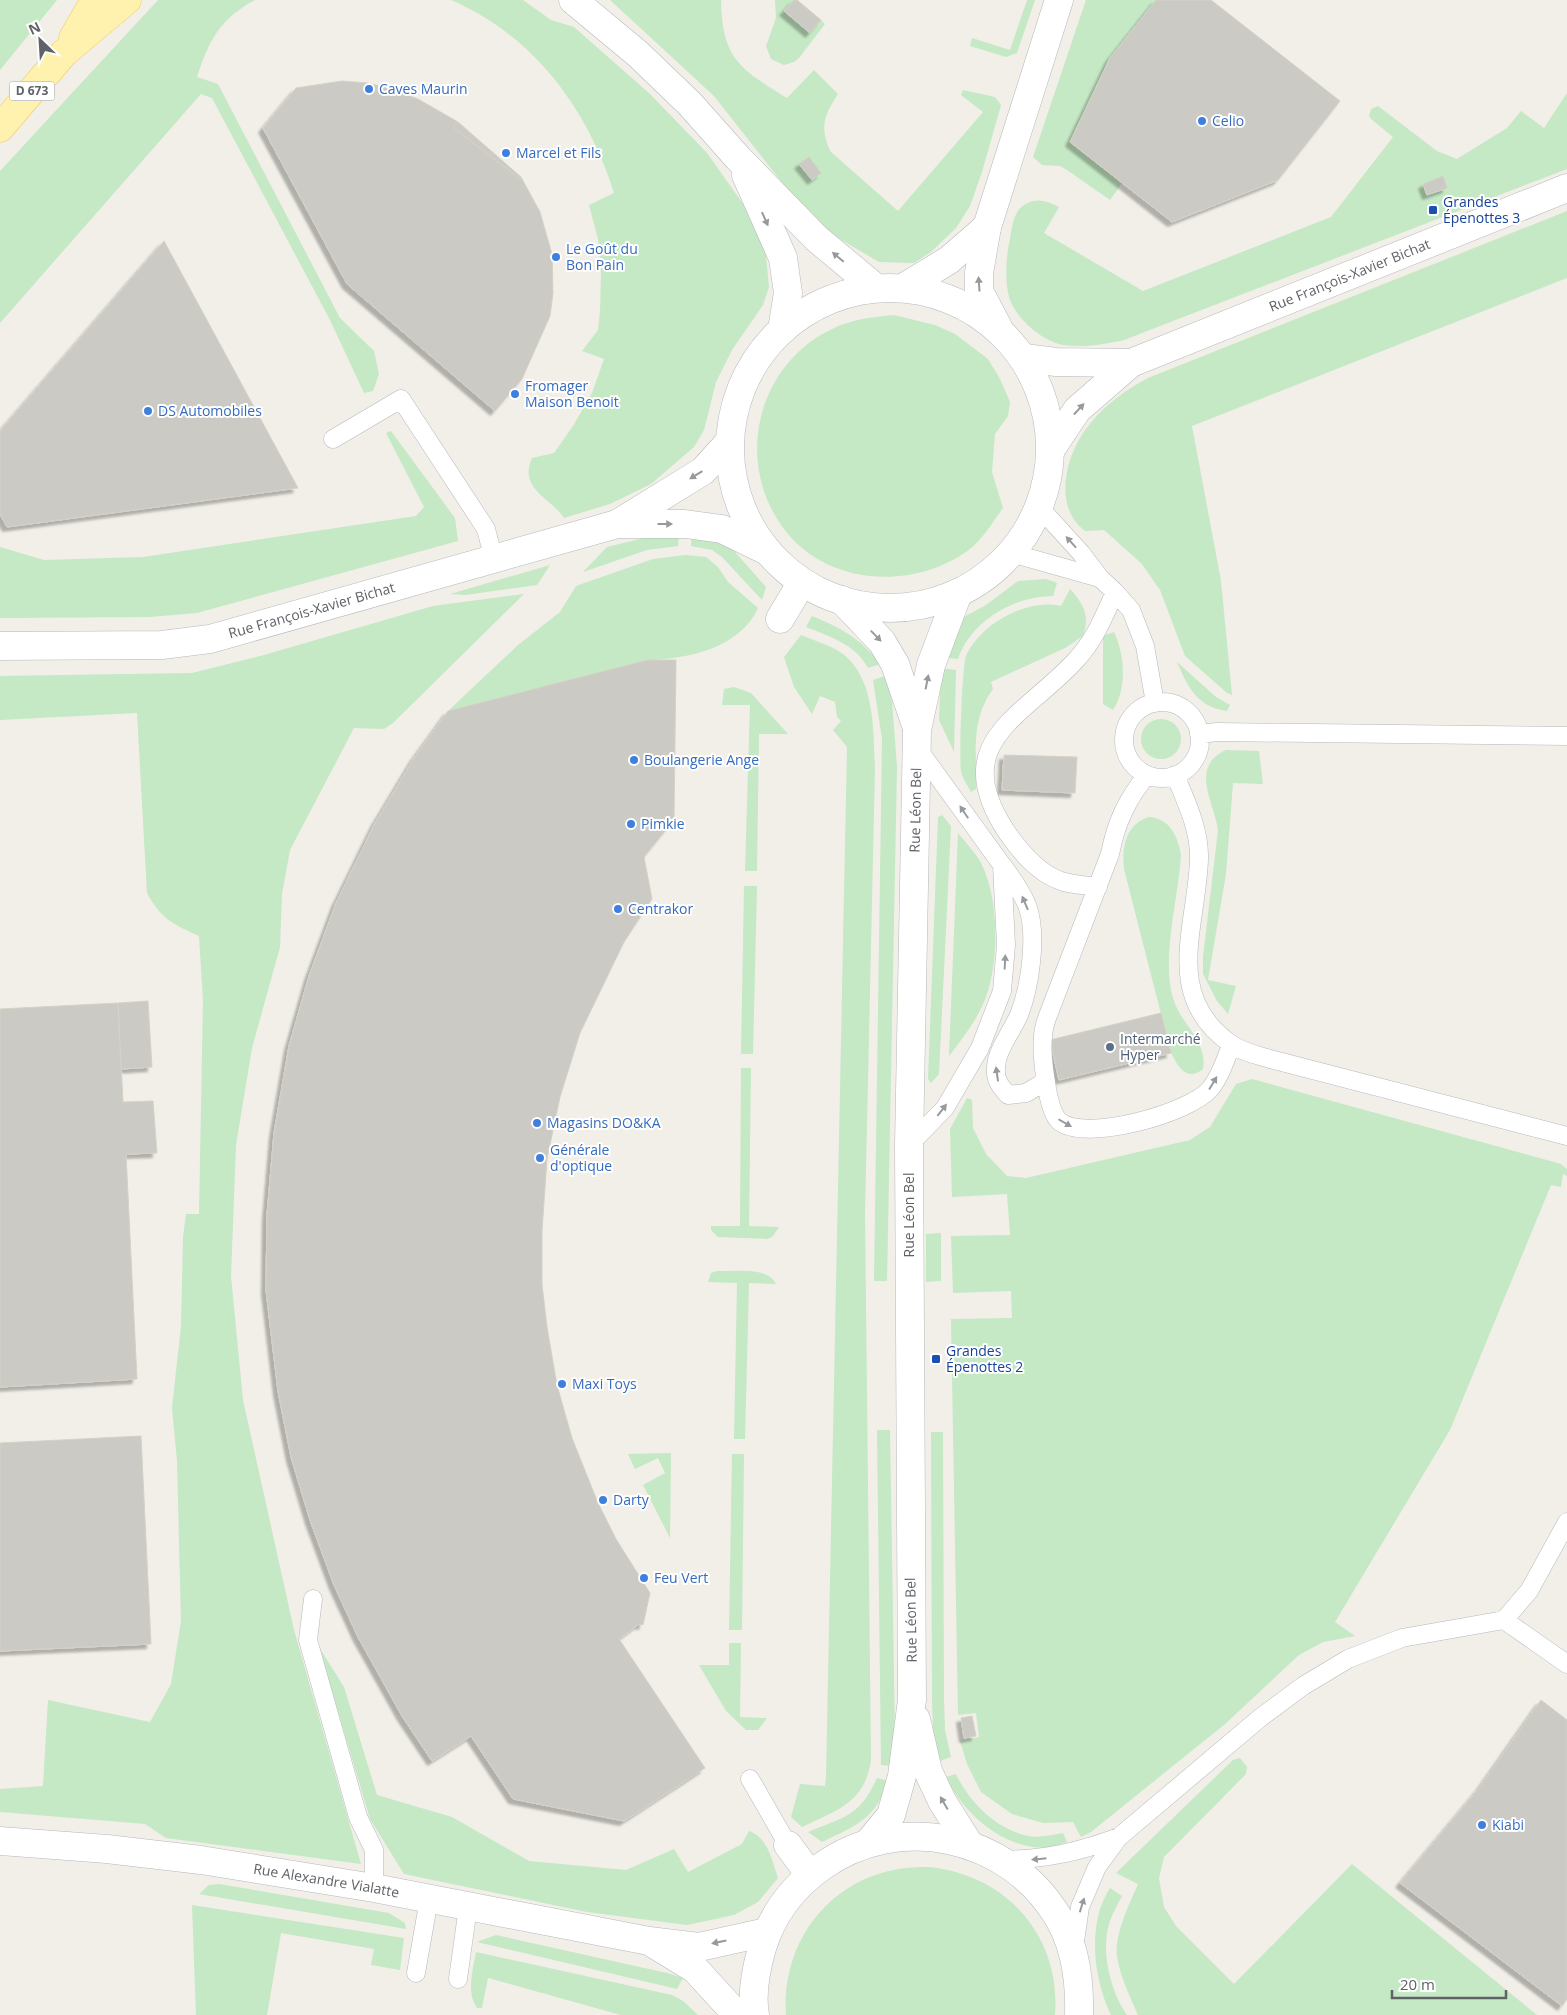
<svg xmlns="http://www.w3.org/2000/svg" width="1567" height="2015" viewBox="0 0 1567 2015" font-family="'Open Sans',sans-serif">
<style>
.green{fill:#c5e8c5}
.building{fill:#cccac5;stroke:#d6d1c6;filter:url(#shadow)}
.lines{fill:none;stroke-linecap:round;stroke-linejoin:round}
.lane-casing{stroke:#b5b8bc;stroke-width:19}
.street-casing{stroke:#b5b8bc;stroke-width:29}
.primary-casing{stroke:#f2c960;stroke-width:29}
.lane{stroke:#fff;stroke-width:18}
.street{stroke:#fff;stroke-width:28}
.primary{stroke:#fff2af;stroke-width:28}
.oneway{fill:#979a9d}
.shop-dot{fill:#3f7fe0;stroke:#fff;stroke-width:2}
.transit-dot{fill:#1a4fb4;stroke:#fff;stroke-width:2}
.service-dot{fill:#5c6f8a;stroke:#fff;stroke-width:2}
.labels{text-anchor:middle;stroke-width:4;stroke-linejoin:round;paint-order:stroke}
.shield{fill:#fff;stroke:#8f9295;stroke-width:1}
.shield-label{font-size:12px;font-weight:bold;fill:#5f6368}
.shop-label{font-size:14px;fill:#366cbe;stroke:#fff;text-anchor:start}
.transit-label{font-size:14px;fill:#164399;stroke:#fff;text-anchor:start}
.street-label{font-size:14px;fill:#5f6368;stroke:#fff}
.service-label{font-size:14px;fill:#4e5e75;stroke:#fff;text-anchor:start}
</style>
<defs>
<filter id="shadow"><feDropShadow dx="-4.5" dy="4.5" stdDeviation="1" flood-color="#0004"/></filter>
</defs>
<rect width="100%" height="100%" fill="#f1efe8"/>
<path class="green" d="M0,0H57L0,70Z
M158,0H255C220,19 209,40 197,77L218,84L340,318L374,351L379,374L373,391L364,393L330,320L212,98L201,94L0,323V171Z
M451,0H523L551,20L574,27L650,94L707,153L753,218L765,245L769,287L763,305L732,350L716,382L704,430L694,447L651,484L610,504L564,518C551,498 518,489 532,458L554,453L573,426L592,393L604,359L582,351L598,330L600,312L601,273L598,239L589,205L614,193C588,109 533,35 451,0Z
M610,0H721C722,59 740,69 787,98L814,70L838,94C824,115 819,128 831,152L898,211L983,112L961,95L963,90L995,97L1001,105L982,172L970,206L956,228L931,252L914,263L879,262L833,235L796,200L714,96Z
M775,0H794L785,11L810,33L821,20L825,24L799,58L794,62L784,65L771,59L766,46L776,18Z
M1027,0H1035L1017,53L1006,57L970,46L972,38L1010,50Z
M1086,0H1156L1110,58L1070,142L1122,183L1110,200L1067,170L1060,166L1042,165L1033,157Z
M1567,93V169L1124,340C1105,344 1084,348 1064,345C1042,341 1018,320 1010,300C1004,283 1006,256 1010,239C1012,228 1013,212 1024,205C1036,197 1048,201 1059,207L1044,233L1143,291L1331,217L1393,137L1371,119L1369,116L1371,109L1378,106L1437,151L1457,159L1507,128L1521,111L1544,128Z
M1567,211V278L1192,426L1221,581L1232,695L1227,693L1185,656L1160,590L1142,564L1104,530L1085,531C1053,507 1065,457 1086,429C1102,407 1124,391 1148,378Z
M894,315L935,325L955,334L988,359L1000,379L1010,402L1008,416L995,434L992,472L1003,508C993,522 983,538 970,549C913,592 823,586 781,525C734,457 759,364 832,329C852,319 873,317 894,315Z
M391,431L455,518L458,541L197,613L150,617L0,618V547L44,560L143,557L416,516L424,507L386,433Z
M679,532L678,546L647,550L583,572L607,547L664,533Z
M692,532L727,543L766,587L762,600L723,558L712,550L691,546Z
M685,555L706,557L718,567L728,582L758,608C740,648 688,659 648,660L448,711L518,645L560,612L576,586L653,559Z
M550,565L537,585L465,595L450,594Z
M1046,579L1057,583L1053,596C1014,596 971,621 958,659L947,658L962,618L986,605L1018,581Z
M1070,589C1084,604 1090,616 1083,636L1065,648L991,682L993,689C970,721 977,752 976,789L971,792C968,786 962,778 961,771C959,758 962,667 966,656C980,624 1027,598 1061,606Z
M524,594L393,723L384,729L354,728L290,850L282,894L280,947L252,1048L236,1145L231,1276L243,1400L294,1630L361,1864L166,1838L145,1824L0,1812V1789L43,1786L48,1700L150,1722L171,1684L181,1621L177,1461L172,1408L181,1326L183,1237L186,1214H199L203,1000L199,936C173,924 161,919 147,893L137,713L0,720V676L192,673L264,655L433,606Z
M812,616C841,628 862,639 880,664L868,668C856,644 828,636 806,627Z
M1114,632C1125,655 1127,689 1113,710L1103,704V636Z
M801,635C813,640 826,644 837,650C876,673 873,730 875,768L865,1213L871,1760C865,1803 837,1810 802,1827L791,1817L800,1784L825,1786L826,1776L847,747L833,730L841,721L837,717L835,702L820,696L812,714L794,687L784,657Z
M1177,662L1216,697L1230,705L1227,711C1197,707 1188,687 1177,662Z
M941,668L956,670L954,752L939,720Z
M885,676L892,701L897,767L887,1281H874L882,739L873,680Z
M734,687L751,693L788,734H759L757,871H745L750,705H722L724,689Z
M1141 739a20 20 0 1 1 40 0a20 20 0 1 1-40 0Z
M1226,750L1259,751L1263,784L1233,783L1226,874L1208,980L1236,986L1228,1014L1217,1001L1203,974V957L1218,830C1214,801 1189,767 1226,750Z
M942,815L951,826L939,1074L931,1083L928,1079L938,817Z
M1148,817C1169,818 1177,834 1181,854C1179,896 1160,962 1174,1001C1182,1025 1208,1042 1203,1069C1187,1082 1178,1067 1171,1053L1124,869C1122,847 1125,826 1148,817Z
M958,833C966,843 975,852 981,863C999,898 999,958 987,994C980,1016 963,1038 949,1056Z
M744,886H757L753,1054H741Z
M741,1068H751L749,1226L779,1227L773,1236L768,1239L718,1237L711,1230V1226H740Z
M1252,1079L1561,1164L1567,1169V1176L1563,1174L1561,1187L1551,1185L1450,1430L1335,1622L1355,1636L1323,1642L1299,1655L1225,1724L1091,1832L1081,1837L1073,1822L1043,1823L1012,1814L981,1792L967,1764L960,1741L979,1737L976,1713L958,1715L951,1319L1012,1318L1011,1291L953,1293L951,1236L1010,1235L1007,1194L952,1197L950,1129L967,1098L972,1100L973,1128L986,1154L1007,1176L1026,1178L1190,1140L1210,1127L1236,1084Z
M941,1233V1281L926,1282V1234Z
M717,1271C734,1272 768,1266 776,1284L749,1283L745,1439H734L737,1283L708,1282L711,1273Z
M877,1430H890L895,1739L892,1766L881,1765Z
M931,1432H943L944,1700L945,1730L951,1757L940,1761L933,1730L932,1699Z
M671,1453L670,1538L643,1485L665,1473L658,1458L635,1469L628,1454Z
M732,1454H744L742,1630H729Z
M729,1643H741L740,1717L767,1718L758,1730H746L726,1711L699,1665H729Z
M319,1647L344,1687L377,1795L452,1817L529,1861L626,1870L674,1849L688,1872L742,1844L749,1831C768,1837 772,1861 778,1878L758,1902L734,1915L687,1925L587,1912L404,1874L370,1819Z
M1240,1758L1247,1767L1246,1774L1164,1857L1159,1878L1164,1907L1176,1926L1234,1984L1352,1864L1537,2015H1138C1130,1996 1114,1965 1117,1944C1120,1922 1130,1903 1138,1884L1116,1873L1233,1760Z
M956,1774C969,1802 996,1829 1028,1836C1039,1838 1052,1835 1063,1833L1067,1842C1060,1844 1052,1847 1045,1848C1002,1848 963,1813 946,1777Z
M877,1778L889,1781C874,1820 857,1825 822,1842L808,1832C846,1816 859,1817 877,1778Z
M929,1867C1007,1875 1061,1936 1055,2015H786C781,1930 844,1864 929,1867Z
M219,1884L389,1913L405,1923L406,1929L199,1894L209,1885Z
M1110,1888L1122,1896C1118,1904 1113,1912 1110,1921C1100,1949 1110,1991 1127,2015H1111C1093,1978 1087,1923 1110,1888Z
M192,1905L404,1938L400,1970L371,1965L374,1949L281,1933L267,2015H196Z
M496,1935L667,1973L683,1978L677,1989L477,1942Z
M476,1952L672,1995L683,2001L698,2015H621L488,1978L482,2008H477C466,1993 473,1969 476,1952Z"/>
<path class="building" d="M794,0H797L821,20L810,33L784,11Z
M1156,0H1211L1340,101L1278,180L1172,222L1070,142L1110,58Z
M342,81L367,83L388,88L418,99L458,122L453,127L520,179L521,177L540,212L552,254L553,293L550,316L522,379L495,411L347,284L263,128L296,88Z
M458,122L521,177L520,179L453,127Z
M809,157L821,173L812,180L799,164Z
M1443,176L1447,188L1427,195L1423,184Z
M164,241L298,488L7,527L0,514V431Z
M648,660H676L674,820L644,857L652,899L624,942L580,1033L560,1097L547,1159L542,1231V1284L547,1327L557,1385L572,1438L598,1503L616,1539L650,1593L643,1625L639,1624L619,1639L705,1768L624,1821L513,1799L471,1736L432,1761L402,1716L358,1637L334,1585L310,1520L291,1457L278,1391L266,1290L267,1215L274,1133L289,1046L309,976L336,903L375,823L414,758L448,711Z
M1004,755L1077,757L1075,793L1002,790Z
M148,1001L152,1067L121,1069L118,1003Z
M118,1003L123,1102L153,1101L157,1153L126,1154L137,1379L0,1387V1009Z
M1161,1013L1171,1053L1059,1080L1050,1040Z
M141,1436L151,1644L0,1651V1443Z
M1541,1700L1567,1720V1999L1562,2006L1400,1883L1480,1787Z
M972,1716L976,1736L964,1738L961,1718Z"/>
<g class="lines">
<g class="lane-casing">
<path id="lane" d="M333,439L401,399L486,529L494,560
M1040,508L1081,553L1100,578L1115,592L1131,610L1145,646L1155,703
M1011,553L1100,578
M1124 740a38 38 0 1 1 76 0a38 38 0 1 1-76 0Z
M1199,734L1217,732L1567,736
M1147,775C1127,799 1116,823 1110,854L1047,1018C1045,1024 1043,1031 1043,1037C1041,1054 1047,1110 1059,1121C1084,1143 1190,1113 1210,1089C1220,1077 1226,1059 1231,1045
M1175,775C1186,801 1200,830 1199,859C1197,926 1162,996 1231,1044C1242,1052 1257,1055 1270,1059L1567,1136
M1003,866C1012,878 1021,891 1027,905C1038,934 1030,987 1019,1015C1012,1031 996,1051 996,1068C995,1080 1000,1086 1008,1095L1026,1093L1046,1081
M1098,887C1086,885 1072,885 1061,881C1037,873 1019,850 1006,831C947,741 1024,717 1076,660C1095,640 1104,616 1115,592
M909,1145L945,1108L980,1048L1002,991L1006,945L1002,865L918,749
M313,1599L308,1640L358,1817L374,1850V1888
M1504,1620L1567,1664
M750,1779L788,1845
M1003,1860C1046,1859 1079,1852 1119,1837
M1074,1948L1080,1907L1097,1867L1119,1837L1260,1718L1303,1686L1348,1659L1402,1638L1504,1620L1529,1591L1567,1522
M416,1973L429,1899
M458,1979L468,1907"/>
</g>
<g class="street-casing">
<g id="street">
<path d="M573,0L638,54L690,104L738,158L816,238L876,288"/>
<path d="M746,175L783,258L788,293L782,330"/>
<path d="M903,288L949,260L987,227"/>
<circle cx="890" cy="448" r="160"/>
<path d="M998,327L979,291V273L987,227L1059,0"/>
<path d="M1024,358L1056,362L1131,363"/>
<path id="s1" d="M1051,449L1077,410L1131,363L1567,188"/>
<path d="M617,524L703,471L730,441"/>
<path d="M842,600L882,642L895,664L917,728"/>
<path d="M780,619L802,582"/>
<path id="s2" d="M0,646L162,645L210,639L617,524H685L722,529L767,551"/>
<path d="M916,1719L928,1771L942,1801L969,1844"/>
<path id="s3" d="M0,1841L107,1849L201,1860L374,1888L649,1941L699,1947L767,1932"/>
<path id="s4" d="M869,1842L891,1815L902,1776L912,1700L909,1145L917,730L931,665L958,593"/>
<path d="M788,1845L810,1875"/>
<path d="M654,1944L695,1969L737,2015"/>
<path d="M755,2015C751,1993 756,1969 762,1948C772,1915 793,1887 821,1867C898,1811 1009,1835 1058,1917C1076,1947 1080,1981 1079,2015"/>
</g>
</g>
<g class="primary-casing">
<path id="primary" d="M73,38L95,0
M0,128L64,53L127,0"/>
</g>
<use href="#lane" class="lane"/>
<use href="#street" class="street"/>
<use href="#primary" class="primary"/>
</g>
<defs><path id="oneway-solid" d="M-6-.8H1V-3.2L6.5 0L1 3.2V.8H-6Z" transform="scale(1.25)"/></defs>
<g class="oneway">
<use href="#oneway-solid" transform="translate(765 219) rotate(66)"/>
<use href="#oneway-solid" transform="translate(838 257) rotate(-140)"/>
<use href="#oneway-solid" transform="translate(979 284) rotate(-94)"/>
<use href="#oneway-solid" transform="translate(1079 409) rotate(-47)"/>
<use href="#oneway-solid" transform="translate(696 475) rotate(149)"/>
<use href="#oneway-solid" transform="translate(665 524)"/>
<use href="#oneway-solid" transform="translate(1071 542) rotate(-132)"/>
<use href="#oneway-solid" transform="translate(876 636) rotate(46)"/>
<use href="#oneway-solid" transform="translate(927 682) rotate(-79)"/>
<use href="#oneway-solid" transform="translate(964 812) rotate(-124)"/>
<use href="#oneway-solid" transform="translate(1025 903) rotate(-113)"/>
<use href="#oneway-solid" transform="translate(1005 962) rotate(-87)"/>
<use href="#oneway-solid" transform="translate(997 1074) rotate(-98)"/>
<use href="#oneway-solid" transform="translate(1213 1083) rotate(-59)"/>
<use href="#oneway-solid" transform="translate(942 1110) rotate(-52)"/>
<use href="#oneway-solid" transform="translate(1065 1123) rotate(30)"/>
<use href="#oneway-solid" transform="translate(944 1803) rotate(-120)"/>
<use href="#oneway-solid" transform="translate(1039 1859) rotate(174)"/>
<use href="#oneway-solid" transform="translate(1082 1905) rotate(-73)"/>
<use href="#oneway-solid" transform="translate(719 1942) rotate(168)"/>
</g>
<g class="shop-dot">
<circle cx="369" cy="89" r="5"/>
<circle cx="1202" cy="121" r="5"/>
<circle cx="506" cy="153" r="5"/>
<circle cx="556" cy="257" r="5"/>
<circle cx="515" cy="394" r="5"/>
<circle cx="148" cy="411" r="5"/>
<circle cx="634" cy="760" r="5"/>
<circle cx="631" cy="824" r="5"/>
<circle cx="618" cy="909" r="5"/>
<circle cx="537" cy="1123" r="5"/>
<circle cx="540" cy="1158" r="5"/>
<circle cx="562" cy="1384" r="5"/>
<circle cx="603" cy="1500" r="5"/>
<circle cx="644" cy="1578" r="5"/>
<circle cx="1482" cy="1825" r="5"/>
</g>
<g class="transit-dot">
<rect x="1428" y="205" width="10" height="10" rx="2.5"/>
<rect x="931" y="1354" width="10" height="10" rx="2.5"/>
</g>
<circle class="service-dot" cx="1110" cy="1047" r="5"/>
<g class="labels">
<rect class="shield" x="9.5" y="81.5" width="45" height="19" rx="4"/>
<g class="shield-label">
<text x="32" y="95">D 673</text>
</g>
<g class="shop-label">
<text x="379" y="94">Caves Maurin</text>
<text x="1212" y="126">Celio</text>
<text x="516" y="158">Marcel et Fils</text>
<text x="566" y="254">Le Goût du<tspan x="566" dy="16">Bon Pain</tspan></text>
<text x="525" y="391">Fromager<tspan x="525" dy="16">Maison Benoit</tspan></text>
<text x="158" y="416">DS Automobiles</text>
<text x="644" y="765">Boulangerie Ange</text>
<text x="641" y="829">Pimkie</text>
<text x="628" y="914">Centrakor</text>
<text x="547" y="1128">Magasins DO&amp;KA</text>
<text x="550" y="1155">Générale<tspan x="550" dy="16">d'optique</tspan></text>
<text x="572" y="1389">Maxi Toys</text>
<text x="613" y="1505">Darty</text>
<text x="654" y="1583">Feu Vert</text>
<text x="1492" y="1830">Kiabi</text>
</g>
<g class="transit-label">
<text x="1443" y="207">Grandes<tspan x="1443" dy="16">Épenottes 3</tspan></text>
<text x="946" y="1356">Grandes<tspan x="946" dy="16">Épenottes 2</tspan></text>
</g>
<g class="street-label">
<text dy="5" stroke="none"><textPath href="#s1" startOffset="354">Rue François-Xavier Bichat</textPath></text>
<text dy="5" stroke="none"><textPath href="#s2" startOffset="316">Rue François-Xavier Bichat</textPath></text>
<text dy="5" stroke="none"><textPath href="#s4" startOffset="1042">Rue Léon Bel</textPath></text>
<text transform="translate(909 1215) rotate(-90)" y="5">Rue Léon Bel</text>
<text transform="translate(911 1620) rotate(-91)" y="5">Rue Léon Bel</text>
<text dy="5" stroke="none"><textPath href="#s3" startOffset="329">Rue Alexandre Vialatte</textPath></text>
</g>
<g class="service-label">
<text x="1120" y="1044">Intermarché<tspan x="1120" dy="16">Hyper</tspan></text>
</g>
</g>
<g transform="translate(40 40) rotate(335)" stroke="#ffffff" stroke-width="4" paint-order="stroke">
<path d="M0-4L9 19L0 12L-9 19Z" fill="#5f6368"/>
<text y="-8" font-size="14" font-weight="bold" text-anchor="middle" fill="#5f6368">N</text>
</g>
<path d="M1392 1990v8h114v-8" fill="none" stroke="#5f6368" stroke-width="2.5"/>
<text x="1400" y="1990" font-size="15" fill="#5f6368" stroke="#ffffff" stroke-width="4" paint-order="stroke">20 m</text>
</svg>
